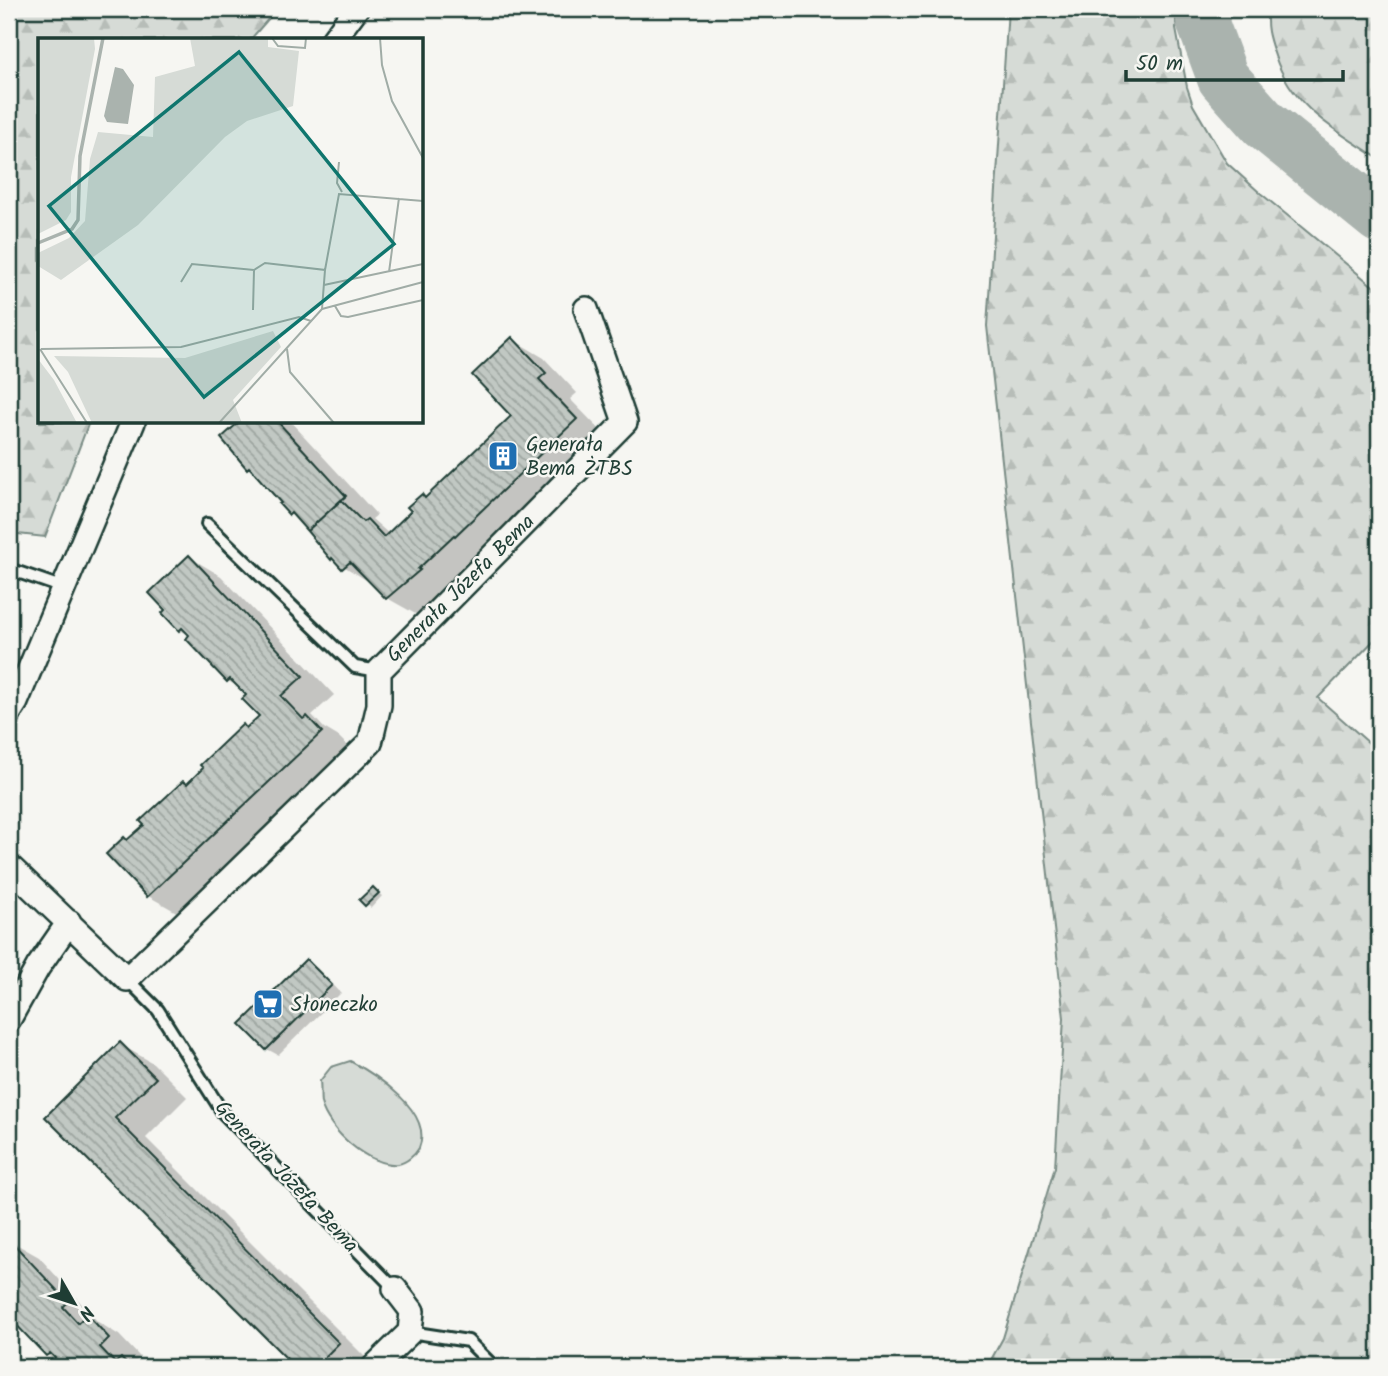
<svg xmlns="http://www.w3.org/2000/svg" width="1388" height="1376" viewBox="0 0 1388 1376" font-family="Kalam,sans-serif">
<style>
.forest{fill:url(#forest-firs);stroke:#7a8c85;stroke-width:2}
.green{fill:#d6dbd6;stroke:#7a8c85;stroke-width:2}
.shadow{fill:#0003}
.lines{fill:none;stroke-linecap:round;stroke-linejoin:round}
.river{stroke:#aab3ae;stroke-width:52}
.building{fill:url(#building-back-hatch);stroke:#1f3d34;stroke-width:2}
.service-casing{stroke:#1f3d34;stroke-width:16}
.minor-casing{stroke:#1f3d34;stroke-width:28}
.service{stroke:#f6f6f2;stroke-width:10}
.minor{stroke:#f6f6f2;stroke-width:23}
.labels{text-anchor:middle;stroke-width:5;stroke-linejoin:round;paint-order:stroke}
.poi-label{font-size:21px;fill:#1f3d34;stroke:#f6f6f2;text-anchor:start}
.street-label{font-size:21px;fill:#1f3d34;stroke:#f6f6f2}
.inset-river{fill:none;stroke:#aab3ae;stroke-width:3.5}
.inset-road{fill:none;stroke:#a0aca6;stroke-width:2}
.view{fill:#0f766e;fill-opacity:0.15;stroke:#0f766e;stroke-width:3.5}
.inset-edge{fill:none;stroke:#1f3d34;stroke-width:3.5}
</style>
<defs>
<pattern id="forest-firs" width="22" height="20" patternUnits="userSpaceOnUse" patternTransform="scale(1.75)"><rect width="22" height="20" fill="#d6dbd6"/><path d="M5 1l3.5 6h-7zM16 11l3.5 6h-7z" fill="#b7bdb8"/></pattern>
<pattern id="building-back-hatch" width="6" height="6" patternUnits="userSpaceOnUse" patternTransform="scale(1.75)"><rect width="6" height="6" fill="#c1c8c3"/><path d="M-1 5l2 2M0 0l6 6M5-1l2 2" fill="none" stroke="#9ca49f"/></pattern>
</defs>
<rect width="100%" height="100%" fill="#f6f6f2"/>
<filter id="ink" filterUnits="userSpaceOnUse"><feTurbulence type="fractalNoise" baseFrequency=".0143" numOctaves="2"/><feDisplacementMap in="SourceGraphic" scale="14" xChannelSelector="R" yChannelSelector="G"/><feConvolveMatrix kernelMatrix="1 2 1 2 8 2 1 2 1" color-interpolation-filters="sRGB"/></filter>
<g filter="url(#ink)">
<path class="forest" d="M9,9H277L250,40H40V422H89L45,537L9,533Z
M1008,9H1176V29L1187,87L1193,105L1227,163L1259,192L1379,291V635L1318,698L1379,752V1367H987L1003,1338L1055,1167L1064,1018L987,326Z
M1268,9H1379V159C1335,129 1293,109 1275,56C1269,38 1265,27 1268,9Z"/>
<path class="green" d="M350,1061C375,1074 434,1112 419,1148C415,1155 406,1163 398,1164C369,1167 328,1130 321,1103C320,1096 321,1088 320,1081L331,1067Z"/>
<path class="shadow" d="M512,339L544,358L577,393L570,399L608,438L419,616L387,598L376,586L332,559L298,518L290,514L282,504L283,503L256,472L248,468L224,438L242,422H291L377,515L372,519L389,534L413,511L422,496L427,499L513,416Z
M189,557L221,576L334,695L312,715L324,728L339,737L353,751L180,914L148,896L109,854L128,842L188,785L243,726L248,729L261,716L243,689L228,681L191,636L180,630Z
M373,889L382,896L371,908L361,900Z
M306,962L317,968L341,993L278,1055L267,1049L242,1024Z
M121,1045L153,1063L187,1097L146,1138L370,1362L365,1367H297L48,1117Z
M9,1240L39,1257L98,1322L119,1335L140,1357L131,1366L134,1367H66L47,1355L9,1314Z"/>
<g class="lines">
<path class="river" d="M1206,9L1202,21L1223,78L1264,124L1379,217"/>
</g>
<path class="building" d="M512,337L546,373L539,379L577,419L455,536L454,535L418,569L420,570L386,599L350,562L342,569L332,558L331,560L307,531L341,500L363,522L367,519L384,537L411,511L407,507L422,494L425,498L511,416L472,375Z
M239,422H278L346,496L307,531L291,513L289,515L279,504L281,503L249,467L247,469L221,438Z
M189,555L303,676L281,696L303,719L307,716L322,732L147,897L106,854L124,837L127,840L144,825L140,821L183,781L187,784L203,768L200,765L243,724L246,728L259,716L242,699L246,695L230,679L227,682L186,639L189,635L182,628L179,631L162,613L165,610L149,593Z
M373,887L379,893L365,906L359,900Z
M306,959L332,985L266,1050L240,1024Z
M120,1042L156,1078L115,1118L339,1343L315,1367H295L45,1117Z
M9,1239L68,1302L63,1307L78,1323L87,1314L109,1338L100,1347L115,1363L121,1358L130,1367H64L50,1353L46,1356L9,1317Z"/>
<g class="lines">
<g class="service-casing">
<path id="service" d="M207,524L355,667L379,671
M9,569L64,588
M127,979L158,1010L223,1113L395,1289
M410,1332L468,1341L494,1367"/>
</g>
<g class="minor-casing">
<path id="minor" d="M333,40L356,9
M9,713L16,702L133,422
M9,866L127,979L370,743L379,705V671L625,422L586,309
M9,1019L38,967L69,922
M374,1367L410,1332L412,1311L395,1289"/>
</g>
<use href="#service" class="service"/>
<use href="#minor" class="minor"/>
</g>
</g>
<defs>
<g id="building-square" transform="scale(1.575)"><rect x="-9" y="-9" width="18" height="18" rx="4" fill="#1f6fb2" stroke="#f6f6f2"/><path d="M-4-6H4V6H1V3H-1V6H-4ZM-2.5-4.3h1.7v1.8h-1.7ZM.8-4.3h1.7v1.8H.8ZM-2.5-1h1.7V.8h-1.7ZM.8-1h1.7V.8H.8Z" fill="#fff"/></g>
<g id="supermarket-square" transform="scale(1.575)"><rect x="-9" y="-9" width="18" height="18" rx="4" fill="#1f6fb2" stroke="#f6f6f2"/><path d="M-6-5.5h2.5l.6 2H6L4.5 2H-2.5L-4.4-4H-6ZM-1.5 3.2a1.3 1.3 0 1 0 .1 0ZM3 3.2a1.3 1.3 0 1 0 .1 0Z" fill="#fff"/></g>
</defs>
<g fill-rule="evenodd">
<use href="#building-square" x="503" y="456"/>
<use href="#supermarket-square" x="268" y="1004"/>
</g>
<g class="labels">
<g class="poi-label">
<text x="526" y="451">Generała<tspan x="526" dy="24">Bema ŻTBS</tspan></text>
<text x="291" y="1011">Słoneczko</text>
</g>
<g class="street-label">
<text transform="translate(460 588) rotate(-45)" y="7">Generała Józefa Bema</text>
<text transform="translate(287 1176) rotate(47)" y="7">Generała Józefa Bema</text>
</g>
</g>
<g transform="translate(38 38)">
<rect width="385" height="385" fill="#f6f6f2"/>
<path d="M0,0H56L57,11L33,139V174L28,182L0,196ZM152,0H230V9L261,13L255,68L209,83L187,99L100,187L23,242L0,228V215L31,200L47,183L52,121L60,94L115,99L117,39L157,28ZM235,293L243,309L195,362L204,385H54L30,334L16,318L147,320ZM0,321L16,342L39,385H0Z" fill="#d6dbd6"/>
<path d="M77,29L85,31L96,47L90,86L69,84L66,78Z" fill="#aab3ae"/>
<path class="inset-river" d="M0,205L34,191L40,182L42,118L65,0"/>
<path class="inset-road" d="M234,0L240,8L267,10L268,0M342,0L344,27L354,63L385,120M301,124L299,145L304,154M287,232L301,156L385,163M351,234L361,160M143,244L154,226L216,232L227,225L287,232L284,271M286,247L385,226M297,268L303,278L310,279L385,262M284,271L385,244M215,272L216,232M2,311L49,385M3,311L143,309L261,279L273,283M249,311L252,334L296,385M181,385L284,271"/>
<path class="view" d="M201,14L356,206L166,359L11,168Z"/>
<rect width="385" height="385" class="inset-edge"/>
</g>
<rect width="1388" height="1376" fill="none" stroke="#f6f6f2" stroke-width="35"/>
<rect x="18" y="18" width="1353" height="1341" fill="none" stroke="#1f3d34" stroke-width="2.5" filter="url(#ink)"/>
<g transform="translate(74 1303) rotate(129)" stroke="#f6f6f2" stroke-width="5" paint-order="stroke">
<path d="M0-5L12 26L0 18L-12 26Z" fill="#1f3d34"/>
<text y="-10" font-size="19" font-weight="bold" text-anchor="middle" fill="#1f3d34">N</text>
</g>
<path d="M1126 70v10h217v-10" fill="none" stroke="#1f3d34" stroke-width="3.5"/>
<text x="1136" y="70" font-size="21" fill="#1f3d34" stroke="#f6f6f2" stroke-width="5" paint-order="stroke">50 m</text>
</svg>
